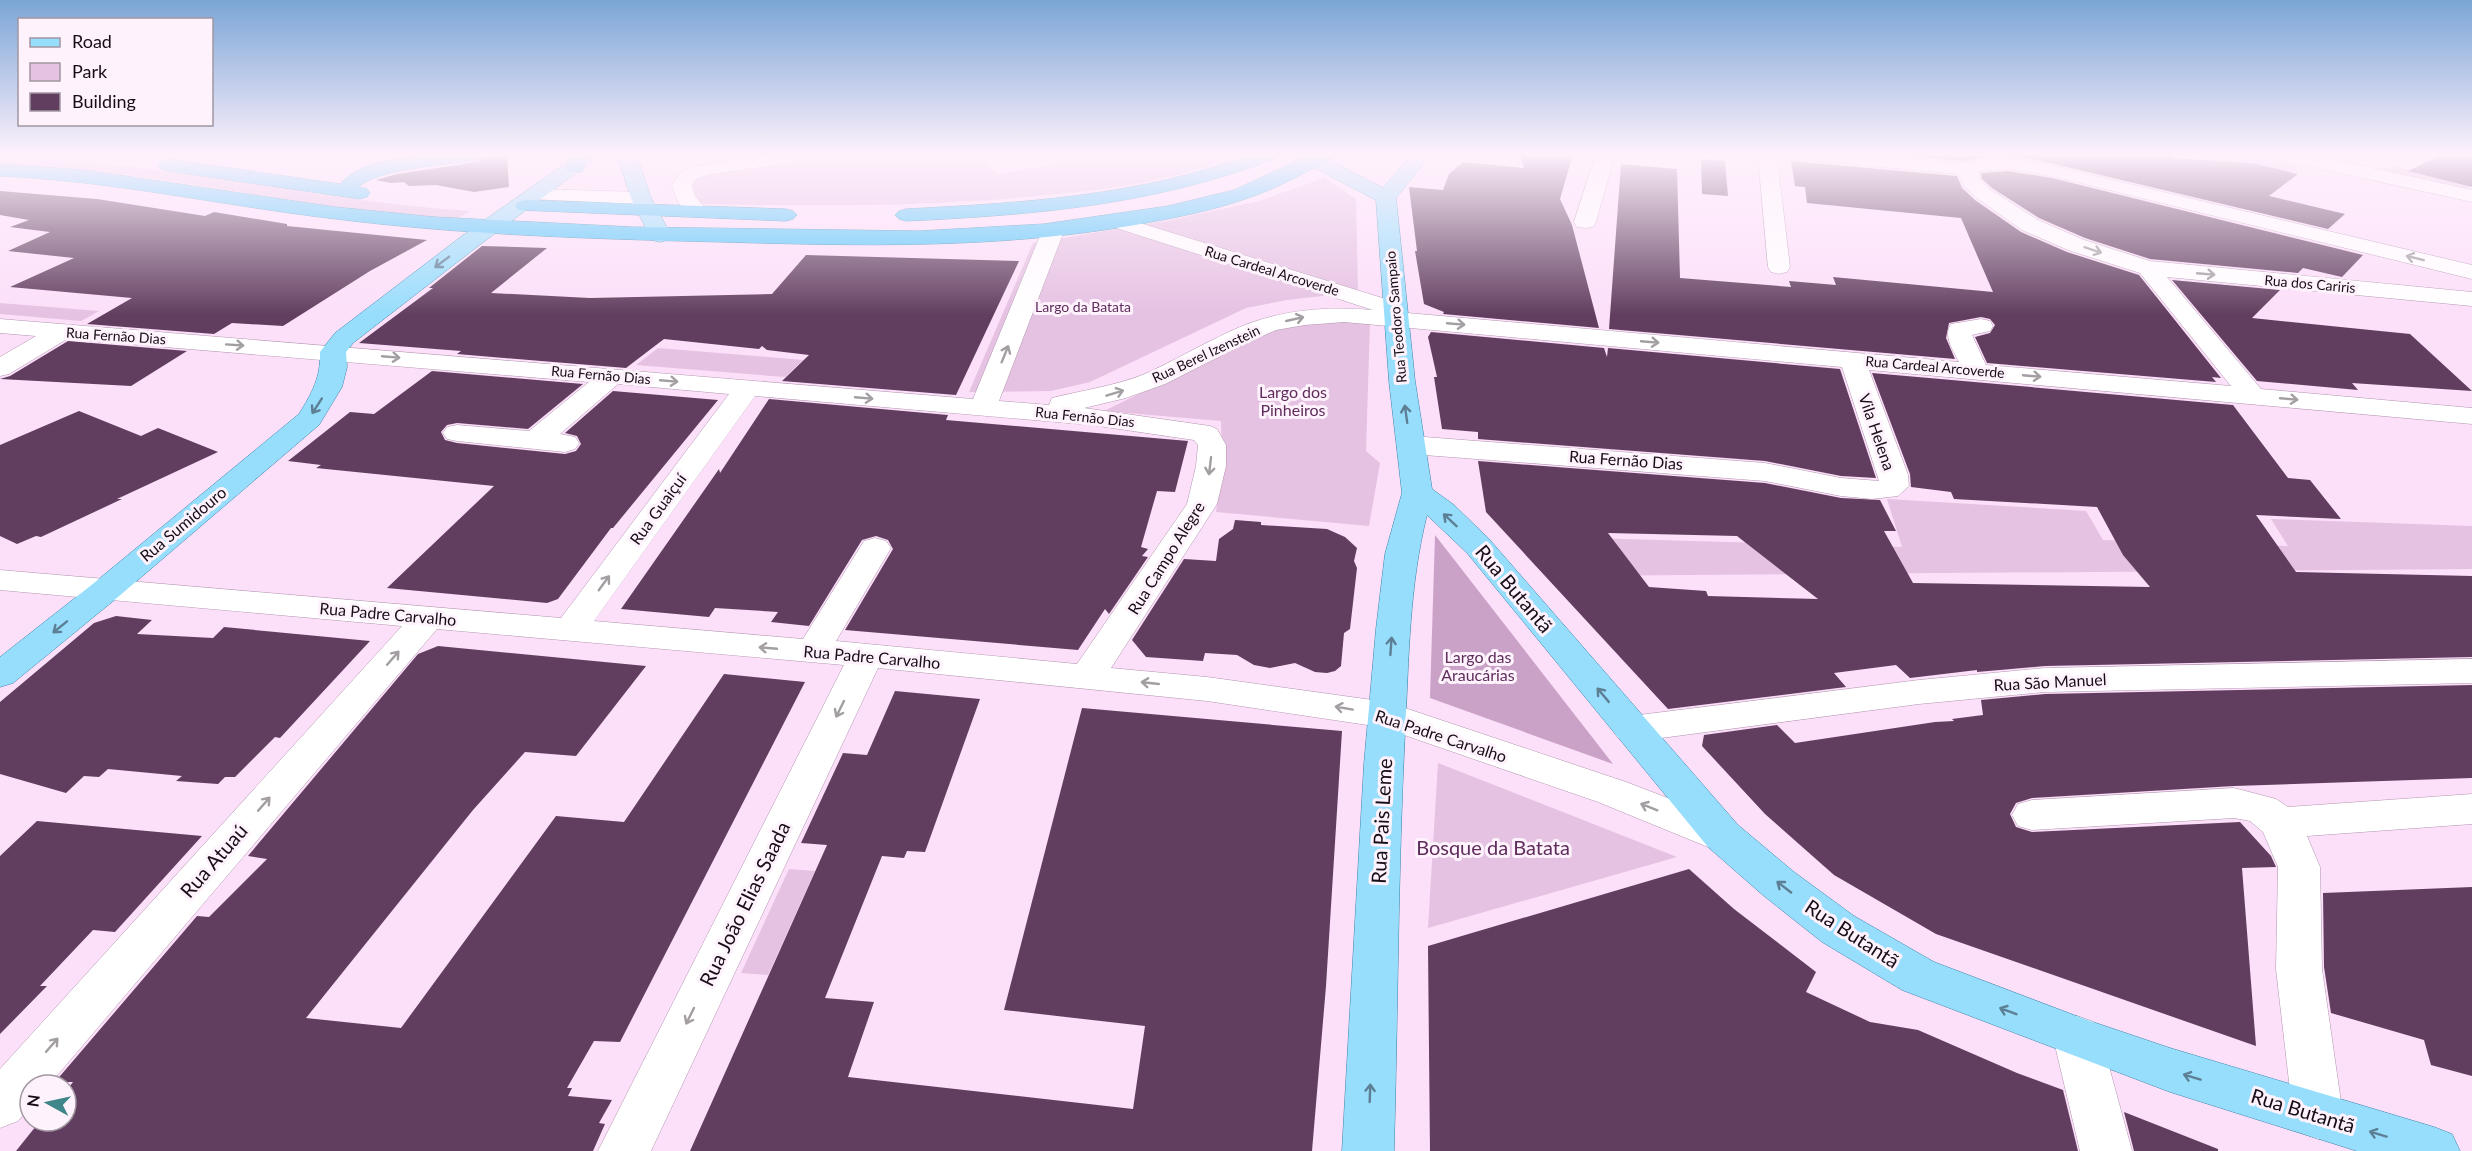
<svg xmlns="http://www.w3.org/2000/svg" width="2472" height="1151" viewBox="0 0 2472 1151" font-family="Lato,sans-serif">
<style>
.green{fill:#e5c1e2}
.forest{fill:#caa1c7}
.building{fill:#613e5f;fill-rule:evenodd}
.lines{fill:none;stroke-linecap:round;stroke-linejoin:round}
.minor-casing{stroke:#b196af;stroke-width:1}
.major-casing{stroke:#3c85aa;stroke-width:1}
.highway-casing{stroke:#3c85aa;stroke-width:1}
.minor{fill:#fff;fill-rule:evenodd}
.major{fill:#97ddfc;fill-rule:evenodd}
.highway{fill:#51c6fa;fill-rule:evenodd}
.oneway{stroke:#a29ea2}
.oneway2{stroke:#5d7f94}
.labels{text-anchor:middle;stroke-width:6;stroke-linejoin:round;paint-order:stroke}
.far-street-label{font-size:14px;fill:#160d16;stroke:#fef3fd}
.far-park-label{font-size:14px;fill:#5f2c5c;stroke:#fef3fd}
.park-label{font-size:16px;fill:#5f2c5c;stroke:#fef3fd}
.street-label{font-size:16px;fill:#160d16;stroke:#fef3fd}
.near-street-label{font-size:20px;fill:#160d16;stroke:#fef3fd}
.near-park-label{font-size:20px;fill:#5f2c5c;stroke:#fef3fd}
</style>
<rect width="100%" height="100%" fill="#fcdff9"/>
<path class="green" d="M838,154H979L997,175L1103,154H1242C1176,181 1107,190 1037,196C926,207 816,206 704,204L693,200L687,181L707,170Z
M2211,154H2246L2300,166L2293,172Z
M0,157C158,160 313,201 470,211L456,220L356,210L130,175L0,164Z
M2395,166L2464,185L2470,187L2468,188L2470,191L2376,170Z
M1324,178L1356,199L1358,292L1287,300L1246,308L1090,382L1051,391L969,392L1033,243L1165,221L1259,201Z
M0,303L99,311L81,321L0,314Z
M1370,321L1366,451L1380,463L1369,526L1216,512L1222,462L1221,421L1104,411L1268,331L1305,322Z
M658,348L803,360L785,377L636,365Z
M1887,499L2086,511L2103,540L2288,546L2271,519L2472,526V569L1562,576L1588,538L1902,547Z
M1438,763L1677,857L1428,928Z
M789,869L815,871L768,975L741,973Z"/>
<path class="forest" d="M1435,535L1613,764L1430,698Z"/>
<path class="building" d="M1520,154H1573L1560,199L1572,225L1599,328L1443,314L1444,312L1424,304L1415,251H1417L1409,187L1443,190L1449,174L1463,162L1524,168Z
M1887,154H2177L2171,158L2252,163L2298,174L2269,196L2345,214L2328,229L2033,159L1996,155L1964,161Z
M507,155L509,187L474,192L436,185L409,186L404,182L391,183L376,180L397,174L477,162L487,157Z
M2441,155H2472V187L2408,171Z
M1701,159L1725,161L1728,196L1702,194Z
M1791,161L1957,176L1962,188L1975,200L2021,232L2067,252L2139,275L2221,378L2212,377L2216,382L1987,363L1975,337L1990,333L1995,325L1990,319L1981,317L1949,323L1946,338L1955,359L1609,329L1621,164L1677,169L1680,278L1791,287L1789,281L1836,285L1833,277L1993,292L1961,218L1807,203L1805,187L1795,186Z
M2008,171L2052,178L2363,255L2342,277L2303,268L2298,273L2150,259L2085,238L2039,218L1992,188L1982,179L1981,173Z
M0,191L97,199L205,216L214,212L287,224V226L427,240L370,271L283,326L232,323L214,334L87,324L132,298L10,287L74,258L8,251L50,232L10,227L29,220L0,215Z
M482,246L547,248L491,293L590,298L772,294L806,255L1019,261L956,395L782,381L809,355L767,350L762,346L759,349L664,339L626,368L457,354L461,351L359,343L433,288H429Z
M2172,280L2280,290L2252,318L2410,334L2472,391L2352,383L2358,390L2257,381Z
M1431,332L1604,348L1607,357L1608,348L1840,369L1876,478L1841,476L1765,461L1478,439V432L1442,429L1434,377H1437L1428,337Z
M68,341L187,351L131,386L0,379L10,376Z
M432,371L583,384L528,429L457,423L447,425L441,432L445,440L457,443L565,454L576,451L581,444L577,436L565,433L613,391L718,400L613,528H611L558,599L547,603L387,588L494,486L316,468L321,465L288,461L350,412L374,414Z
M1872,373L2233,405L2288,478L2310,480L2341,519L2256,515L2296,572L2472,576V657L2045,666L1977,672V670L1910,678L1896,665L1834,673L1846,687L1668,709L1486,512L1478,461L1765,483L1841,498L1880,500L1896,531H1884L1913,583L2150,587L2123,555L2097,507L1954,499L1951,492L1911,487L1910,474ZM1608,533L1737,536L1818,599L1708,596L1706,591L1649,587Z
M769,399L948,415L946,420L1188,441L1175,492L1157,491L1141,547L1148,549L1142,556L1148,557L1109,614L1105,609L1078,650L845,630L893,549L888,540L876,536L862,540L809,626L771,622L778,612L715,608L709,617L621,609L719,469L720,473Z
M79,411L141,436L158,428L218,452L117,499H122L41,537L36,536L17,544L0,536V445Z
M1235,520L1261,522V525L1327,529L1345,537L1357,548L1354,561L1357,568L1350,629L1344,633L1341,666L1335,671L1327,673L1315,672L1295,663L1270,668L1254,665L1237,655L1205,653L1203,661L1146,657L1132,640L1184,559L1216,561L1219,539L1233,529Z
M116,616L152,620L137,634L213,638L224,627L370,641L280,738L275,737L235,777H225L218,784L176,781L182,776L108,769L99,777L84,776L66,793L0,774V702L94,623Z
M438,646L646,666L576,756L525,752L473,810L306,1018L401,1028L556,816L624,822L724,674L805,682L620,1042L594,1041L567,1088H572L568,1096L612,1100L599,1123L605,1124L593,1151H16L40,1121H66V1091L73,1082H55L197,916L209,917L267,859L248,856L418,654Z
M2472,685V778L2234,786L2032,798L2016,803L2010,814L2016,827L2032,832L2240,822L2271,856L2276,867L2242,868L2256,1046L1936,934L1834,875L1765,814L1702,746L1704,735L1777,725L1795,743L1935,722L1954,721L1952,719L1983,715L1981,700L2045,694Z
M895,691L980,699L925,852L907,851L904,858L882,856L825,998L874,1002L848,1077L1133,1109L1145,1026L1004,1010L1082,708L1342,731L1326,986L1312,1151H690L827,845L801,843L843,753L867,755Z
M37,821L202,836L115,932L93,930L40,986H47L0,1034V856Z
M1689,869L1734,909L1816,972L1806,992L1870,1022L1918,1030L2017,1073L2063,1090L2078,1151H1430L1428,946Z
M2472,887V1076L2431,1065L2424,1040L2331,1013L2324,967L2323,893Z
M2124,1112L2218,1149V1151H2134Z"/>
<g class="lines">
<g class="minor-casing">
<path id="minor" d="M768,154H816L814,158L807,160L707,175L696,179L692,185L695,196L708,212L705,216C686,221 676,201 672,185L682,171L697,166Z
M1596,154H1615L1596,222L1593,227L1585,228L1577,227L1574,222Z
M1758,154H1857L1964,163L1996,157L2032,161L2472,265V279L2052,176L2008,169L1978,171L1980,180L1991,190L2038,220L2084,240L2150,261L2472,292V306L2167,277L2261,389L2472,408V424L1869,370L1908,475L1909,486L1898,496L1872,499L1841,496L1765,481L1411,454L1401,451L1397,445L1401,439L1411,436L1765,463L1841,478L1879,481L1842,367L1344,322L1305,325L1276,330L1238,347L1165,384L1126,398L1084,408L1210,426L1217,429L1226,445V466L1217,504L1111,668L1207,677L1387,702L1626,782L1738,825L1744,836L1738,847L1723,851L1708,847L1598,802L1381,727L1207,701L878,668L651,1151H598L844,665L437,629L49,1085H30V1107L18,1121L0,1128V1069L402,626L0,590V570L561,618L729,394L618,384L560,434L575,437L579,443L575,449L565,452L457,441L447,439L443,433L447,427L457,425L529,431L589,382L67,339L9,374L0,376V357L36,336L0,333V319L973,399L1042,231L1045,226L1053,225L1061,226L1064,231L999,401L1049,405L1052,398C1084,390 1115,386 1145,374C1174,361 1202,344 1231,331C1276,310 1324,306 1373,310L1107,225L1103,221L1107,217L1114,215L1389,300L1393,305L1389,310L1385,311L1959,362C1953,350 1943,336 1951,324L1981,319L1990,321L1993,326L1990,331L1972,335L1986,365L2231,386L2140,273L2068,250L2022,230L1977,198L1964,186L1959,174L1777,157L1790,267L1787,272L1779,274L1771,272L1768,267ZM755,396L1092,425L1194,440L1198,445L1196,466L1187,504L1077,664L836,641L891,548L886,541L875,538L864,541L803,639L594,621Z
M2272,154H2308L2472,190V202L2281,160L2274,158Z
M537,189L641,192L648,194L651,198L648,202L641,204L530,199L527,195L530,191Z
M2472,659V683L2045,692L1919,704L1631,742L1618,738L1612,729L1618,720L1631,716L1919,680L2045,668Z
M2234,788L2276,799L2288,807L2472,794V824L2307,836L2320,867L2322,969L2343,1116L2336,1132L2318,1139L2300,1132L2293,1116L2276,969L2278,867L2263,832L2250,821L2234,818L2032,830L2018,826L2012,815L2018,804L2032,800Z
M2077,1016L2094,1022L2101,1037L2132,1151H2080L2053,1037L2060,1022Z"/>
</g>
<g class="major-casing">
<path id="major" d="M579,154H601L478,246L353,343L346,352L347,367L342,387L319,425L118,597L13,683L0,687V657L94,583L299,414C312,393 321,377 320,352L335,333L462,236Z
M617,154H636L651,198L671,235L668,240L660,242L652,240L649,235L631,198Z
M1294,154H1318L1383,188L1412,154H1431L1396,198L1415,381L1432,489L1454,505L1489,539L1738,825L1794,872L1854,916L1934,962L2087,1020L2170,1048L2434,1127L2452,1134L2460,1151H2357L2170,1092L1902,990L1822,942L1764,896L1708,847L1467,553L1427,515C1409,586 1409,659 1405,732C1398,871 1398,1011 1394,1151H1342L1364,764L1376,629L1385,554L1402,493L1389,381L1376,200L1296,158Z"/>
</g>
<g class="highway-casing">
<path id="highway" d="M436,154H486L484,158L477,160C451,164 375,169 359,187L367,189L370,193L367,197L360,199L168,171L161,169L158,165L161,161L168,159L340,184C363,158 404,159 436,154Z
M571,154H590L582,172H568L565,168Z
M1252,154H1279L1277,158C1155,205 1035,215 906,221L899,219L895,215L899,211L906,209C1023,203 1141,196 1252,154Z
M1312,154H1336L1334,158C1306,172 1278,188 1248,198C1212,211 1173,218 1135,225C999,249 860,246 722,242C594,239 464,235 336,219C224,206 114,181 0,176V164L84,170L335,207L434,217L632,227L919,231L1044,224L1168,206L1234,190Z
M525,200L786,209L793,211L797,215L793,219L786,221L518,210L515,206L518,202Z"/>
</g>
<use href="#minor" class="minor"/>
<use href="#major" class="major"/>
<use href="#highway" class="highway"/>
</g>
<defs><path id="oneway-shaft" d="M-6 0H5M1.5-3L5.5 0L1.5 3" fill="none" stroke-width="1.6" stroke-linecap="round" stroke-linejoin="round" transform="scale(1.5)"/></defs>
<g class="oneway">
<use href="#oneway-shaft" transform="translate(2093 250) rotate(18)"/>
<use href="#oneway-shaft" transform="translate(2415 258) rotate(-166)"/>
<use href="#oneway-shaft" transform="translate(2206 274) rotate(5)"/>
<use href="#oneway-shaft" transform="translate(1295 319) rotate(-13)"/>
<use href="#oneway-shaft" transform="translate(1456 324) rotate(5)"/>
<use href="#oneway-shaft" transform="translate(1650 342) rotate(5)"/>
<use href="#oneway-shaft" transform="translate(235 345) rotate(4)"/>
<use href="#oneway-shaft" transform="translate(1005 354) rotate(-68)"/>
<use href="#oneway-shaft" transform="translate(391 357) rotate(5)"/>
<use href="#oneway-shaft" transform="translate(2032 376) rotate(5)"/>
<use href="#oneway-shaft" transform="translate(669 381) rotate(5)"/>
<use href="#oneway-shaft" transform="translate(1115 393) rotate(-17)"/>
<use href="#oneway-shaft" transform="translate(864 398) rotate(5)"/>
<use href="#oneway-shaft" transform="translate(2289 399) rotate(5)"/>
<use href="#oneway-shaft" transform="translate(1210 466) rotate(97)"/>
<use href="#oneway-shaft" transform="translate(604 583) rotate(-54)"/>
<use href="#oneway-shaft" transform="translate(768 648) rotate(-175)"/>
<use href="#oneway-shaft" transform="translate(393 658) rotate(-49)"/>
<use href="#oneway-shaft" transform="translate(1150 683) rotate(-174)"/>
<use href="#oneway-shaft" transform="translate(1344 708) rotate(-170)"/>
<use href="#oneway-shaft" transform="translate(840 709) rotate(116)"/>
<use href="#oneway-shaft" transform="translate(264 804) rotate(-49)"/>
<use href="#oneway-shaft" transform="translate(1649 807) rotate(-158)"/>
<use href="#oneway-shaft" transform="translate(690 1016) rotate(116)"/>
<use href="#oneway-shaft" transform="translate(52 1045) rotate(-49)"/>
</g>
<g class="oneway2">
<use href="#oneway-shaft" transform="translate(442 262) rotate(143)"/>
<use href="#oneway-shaft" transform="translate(317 406) rotate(123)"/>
<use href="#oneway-shaft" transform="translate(1406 414) rotate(-98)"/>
<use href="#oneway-shaft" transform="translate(1450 520) rotate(-137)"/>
<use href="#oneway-shaft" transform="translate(60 627) rotate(141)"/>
<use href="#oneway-shaft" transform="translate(1391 646) rotate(-86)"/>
<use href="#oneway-shaft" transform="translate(1603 695) rotate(-130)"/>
<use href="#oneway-shaft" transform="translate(1784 887) rotate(-142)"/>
<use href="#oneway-shaft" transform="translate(2008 1011) rotate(-159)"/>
<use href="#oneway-shaft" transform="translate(2192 1077) rotate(-163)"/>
<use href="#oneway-shaft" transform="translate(1370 1093) rotate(-88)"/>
<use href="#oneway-shaft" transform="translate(2378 1134) rotate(-163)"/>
</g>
<linearGradient id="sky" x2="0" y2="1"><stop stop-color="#7ba5d6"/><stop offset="0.49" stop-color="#fef1fc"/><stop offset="1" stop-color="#fef1fc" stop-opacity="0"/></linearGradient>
<rect width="2472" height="315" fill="url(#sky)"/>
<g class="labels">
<g class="far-street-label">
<text transform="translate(1272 271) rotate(17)" y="5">Rua Cardeal Arcoverde</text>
<text transform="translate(2310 284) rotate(5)" y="5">Rua dos Cariris</text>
<text transform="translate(1396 317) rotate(-95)" y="5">Rua Teodoro Sampaio</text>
<text transform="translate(116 336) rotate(4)" y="5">Rua Fernão Dias</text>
<text transform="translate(1206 354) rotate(-25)" y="5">Rua Berel Izenstein</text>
<text transform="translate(1935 367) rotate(5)" y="5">Rua Cardeal Arcoverde</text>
<text transform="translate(601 375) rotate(5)" y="5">Rua Fernão Dias</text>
<text transform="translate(1085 417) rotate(6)" y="5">Rua Fernão Dias</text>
</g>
<g class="far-park-label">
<text x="1083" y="312">Largo da Batata</text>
</g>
<g class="park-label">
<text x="1293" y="398">Largo dos<tspan x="1293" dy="18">Pinheiros</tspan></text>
<text x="1478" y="663">Largo das<tspan x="1478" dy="18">Araucárias</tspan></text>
</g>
<g class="street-label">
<text transform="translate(1877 432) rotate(71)" y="6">Vila Helena</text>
<text transform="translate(1626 460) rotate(4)" y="6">Rua Fernão Dias</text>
<text transform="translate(658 509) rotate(-54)" y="6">Rua Guaiçuí</text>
<text transform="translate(183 524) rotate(-40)" y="6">Rua Sumidouro</text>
<text transform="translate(1166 558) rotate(-58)" y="6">Rua Campo Alegre</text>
<text transform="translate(388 614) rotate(5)" y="6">Rua Padre Carvalho</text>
<text transform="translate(872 657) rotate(5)" y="6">Rua Padre Carvalho</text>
<text transform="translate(2050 682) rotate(-3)" y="6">Rua São Manuel</text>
<text transform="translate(1441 736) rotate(18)" y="6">Rua Padre Carvalho</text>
</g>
<g class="near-street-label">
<text transform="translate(1514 589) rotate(50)" y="7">Rua Butantã</text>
<text transform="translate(1382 821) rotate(-87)" y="7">Rua Pais Leme</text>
<text transform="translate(214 861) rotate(-49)" y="7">Rua Atuaú</text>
<text transform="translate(745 904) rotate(-64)" y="7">Rua João Elias Saada</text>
<text transform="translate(1852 934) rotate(33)" y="7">Rua Butantã</text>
<text transform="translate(2303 1111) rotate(17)" y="7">Rua Butantã</text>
</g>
<g class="near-park-label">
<text x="1493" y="855">Bosque da Batata</text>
</g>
</g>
<rect x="18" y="18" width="195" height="108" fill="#fef3fd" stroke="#a197a1" stroke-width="1.5"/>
<rect x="30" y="38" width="30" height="9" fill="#97ddfc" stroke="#a197a1" stroke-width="1.5"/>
<text x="72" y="48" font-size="18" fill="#160d16">Road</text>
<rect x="30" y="63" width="30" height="18" fill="#e5c1e2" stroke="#a197a1" stroke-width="1.5"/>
<text x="72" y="78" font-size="18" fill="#160d16">Park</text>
<rect x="30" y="93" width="30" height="18" fill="#613e5f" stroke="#a197a1" stroke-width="1.5"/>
<text x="72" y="108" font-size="18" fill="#160d16">Building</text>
<g transform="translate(48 1103) rotate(278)"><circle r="28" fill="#fef3fd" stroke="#a197a1" stroke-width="1.5"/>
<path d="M0-4.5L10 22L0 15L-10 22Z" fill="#3e8689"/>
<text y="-9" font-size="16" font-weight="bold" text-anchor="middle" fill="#160d16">N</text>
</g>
</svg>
